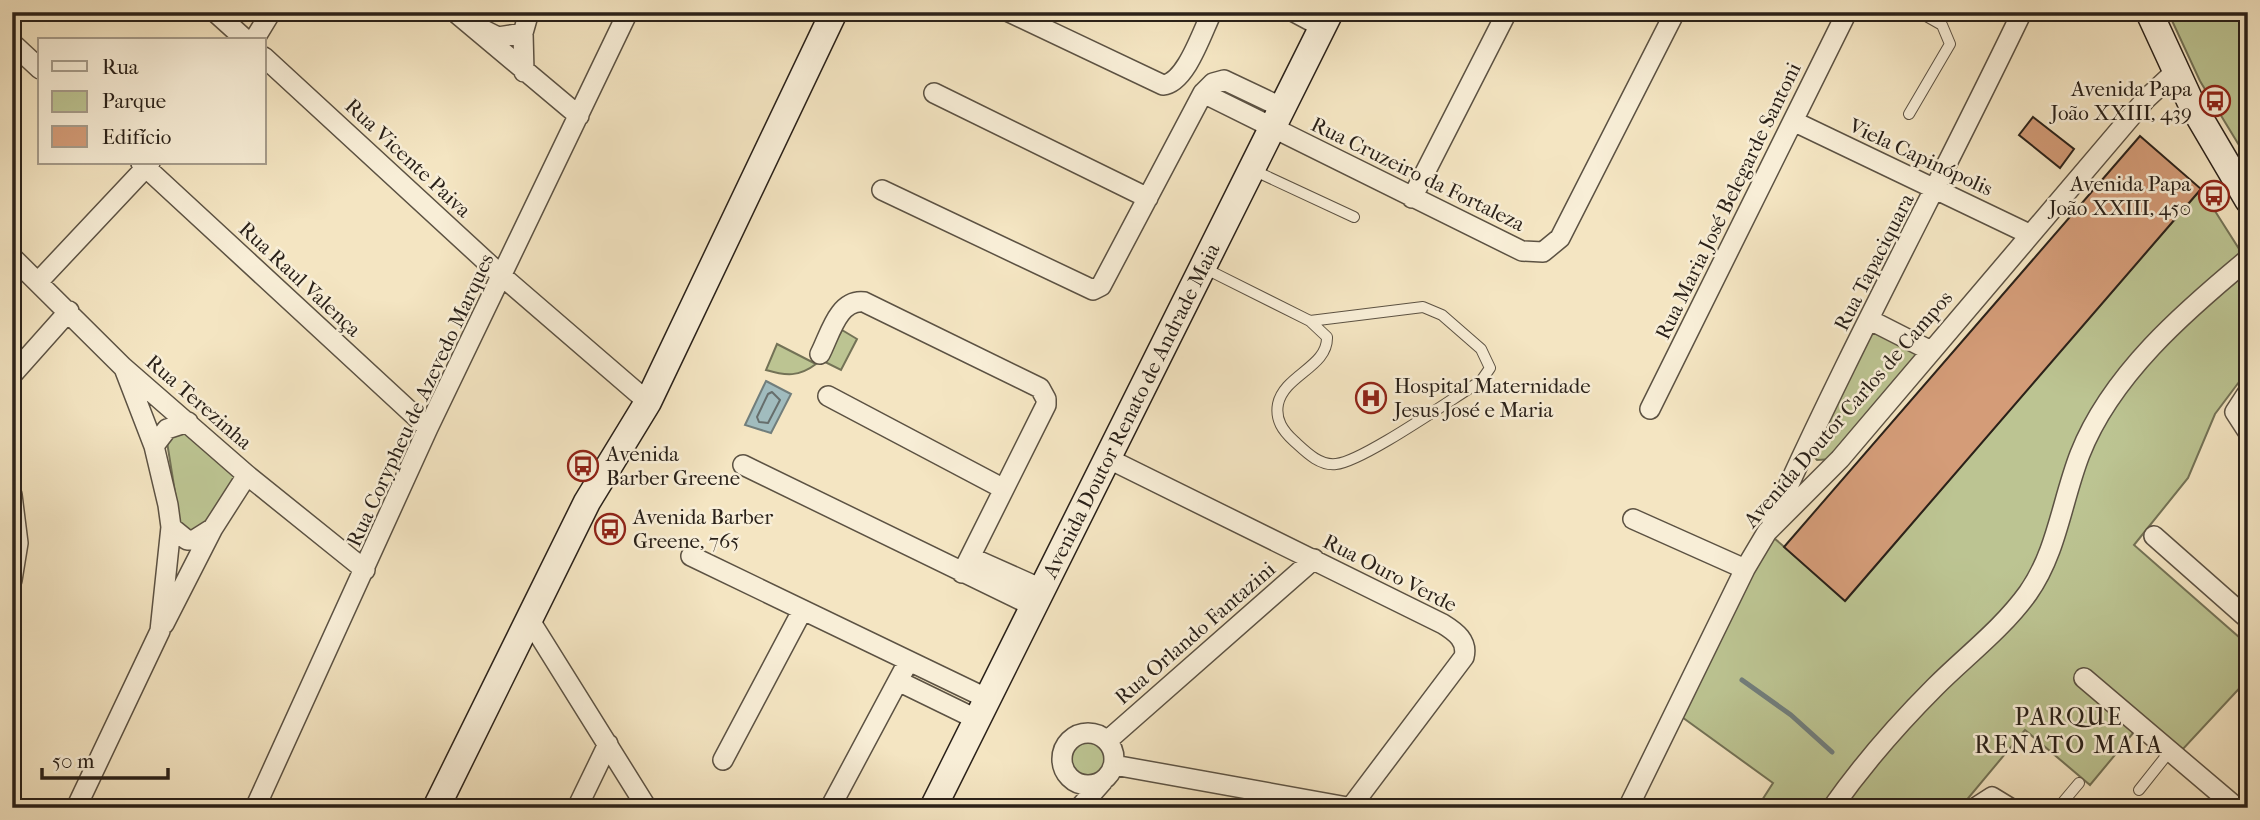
<svg xmlns="http://www.w3.org/2000/svg" width="2260" height="820" viewBox="0 0 2260 820" font-family="'IM FELL French Canon',serif">
<style>
.green{fill:#bcc492;stroke:#737256;stroke-width:2}
.water{fill:#a1bcbe;stroke:#717e7c;stroke-width:2}
.lines{fill:none;stroke-linecap:round;stroke-linejoin:round}
.shore{stroke:#666e6c;stroke-width:2}
.stream{stroke:#717e7c;stroke-width:5}
.building{fill:#d49c78;stroke:#2a2119;stroke-width:2}
.lane-casing{stroke:#5c5243;stroke-width:12}
.street-casing{stroke:#5c5243;stroke-width:22}
.secondary-casing{stroke:#2a2119;stroke-width:29}
.lane{stroke:#f8eed7;stroke-width:10}
.street{stroke:#f8eed7;stroke-width:19}
.secondary{stroke:#f8eed7;stroke-width:26}
.labels{text-anchor:middle;stroke-width:5;stroke-linejoin:round;paint-order:stroke}
.poi-label{font-size:21px;fill:#2a2119;stroke:#f8eed7;text-anchor:start}
.street-label{font-size:21px;fill:#2a2119;stroke:#f8eed7}
.quarter-label{font-size:24px;letter-spacing:2px;fill:#2a2119;stroke:#f8eed7}
</style>
<rect width="100%" height="100%" fill="#f4e5c2"/>
<filter id="stains"><feTurbulence type="fractalNoise" baseFrequency=".00286" numOctaves="4"/><feColorMatrix values="0 0 0 0 .2 0 0 0 0 .09 0 0 0 0 .02 0 0 0 .5 -.17"/></filter>
<radialGradient id="worn" r=".72"><stop offset=".6" stop-color="#630" stop-opacity="0"/><stop offset="1" stop-color="#630" stop-opacity=".3"/></radialGradient>
<path class="green" d="M2168,12H2248V160L2200,81Z
M2201,189L2248,263V370L2215,414L2188,478L2134,545L2248,645V679L2183,749L2088,681L2134,732L2090,785L2025,730L1960,808H1757L1773,783L1675,712L1767,532L1846,600Z
M1872,326L1919,351L1833,459L1817,460L1810,452Z
M842,330L857,339L841,370L825,362Z
M777,344L816,364C799,377 786,376 766,370Z
M184,429L236,478L197,536L181,530L167,442L172,431Z
M1065 759a23 23 0 1 1 46 0a23 23 0 1 1-46 0Z"/>
<path class="water" d="M766,381L791,394L771,433L745,425Z"/>
<g class="lines">
<path class="shore" d="M772,392L780,400L768,423L759,422L757,417L768,394Z"/>
<path class="stream" d="M1742,680L1791,715L1832,752"/>
</g>
<path class="building" d="M2033,117L2074,149L2060,168L2019,135Z
M2140,136L2201,189L1845,601L1784,547Z"/>
<g class="lines">
<g class="lane-casing">
<path id="lane" d="M1909,114L1950,44L1942,25L1919,12
M1253,170L1354,217
M1204,268L1310,321L1327,337C1328,367 1284,375 1278,404C1275,420 1283,431 1294,441C1305,451 1319,466 1336,464C1362,462 1453,398 1481,381L1490,368L1481,349L1442,315L1423,307L1310,321
M2139,790L2170,751
M2058,808L2079,783"/>
</g>
<g class="street-casing">
<path id="street" d="M215,12L246,40
M455,12L579,116
M1009,12L1163,85C1186,83 1202,32 1212,12
M1294,12L1322,27
M482,29L498,37L523,33
M254,40L271,12
M12,43L40,69
M264,57L503,277L648,402
M524,72L523,33L529,12
M934,93L1148,198
M1203,93L1522,251L1543,252L1560,238L1675,12
M1793,121L2029,234
M141,163L428,428
M882,190L1093,290L1101,286L1203,93L1213,83L1224,80L1283,108
M1412,198L1507,12
M12,257L123,367L247,475L365,570
M39,281L150,163
M1870,320L1931,351
M820,354C830,335 838,299 864,302L1040,388L1046,399V405L962,573
M12,375L69,311
M2248,392L2235,412L2248,432
M828,396L1004,489
M1650,409L1847,12
M154,446L167,429L188,422
M1109,459L1443,624C1456,632 1468,641 1464,657L1351,807
M743,465L1035,607
M12,495L18,543L12,580
M1633,519L1745,569
M1772,522C1849,349 1940,183 2022,12
M171,527L187,540H194L213,528
M2154,536L2248,619
M691,556L986,698
M970,557L1044,590
M529,619L647,808
M164,624L213,528L247,475
M2084,678L2237,808
M898,681L976,719
M1062 759a26 26 0 1 1 52 0a26 26 0 1 1-52 0Z
M1107,741L1314,559
M723,760L802,611
M1114,765L1353,808
M1081,806L1103,781
M76,808L160,631L171,527L168,505L154,446L124,368
M255,808L428,428L628,12
M577,808L608,744
M830,808L908,662
M1628,808L1745,569L1767,532L1840,459L2146,99L2176,71
M1832,808C1863,764 1897,725 1935,687C1966,656 2002,629 2028,593C2057,552 2062,500 2080,454C2111,375 2184,312 2248,259
M1975,808L1992,797L2010,808"/>
</g>
<g class="secondary-casing">
<g id="secondary">
<path d="M2149,12L2191,103L2248,200"/>
<path d="M436,808L587,502L648,402L834,12"/>
<path id="s1" d="M933,808L1330,12"/>
</g>
</g>
<use href="#lane" class="lane"/>
<use href="#street" class="street"/>
<use href="#secondary" class="secondary"/>
</g>
<defs>
<g id="bus-ring" transform="scale(1.575)"><circle r="9.5" fill="#f8eed7" stroke="#8f2418" stroke-width="1.5"/><path d="M-5-6H5V4H4V6H2V4H-2V6H-4V4H-5ZM-3.5-4V0h7V-4ZM-3.5 1.2v1.5H-2V1.2ZM2 1.2v1.5H3.5V1.2Z" fill="#8f2418"/></g>
<g id="hospital-ring" transform="scale(1.575)"><circle r="9.5" fill="#f8eed7" stroke="#8f2418" stroke-width="1.5"/><path d="M-5-5h3v3.5h4V-5h3V5h-3V1.5h-4V5h-3Z" fill="#8f2418"/></g>
</defs>
<g fill-rule="evenodd">
<use href="#bus-ring" x="2215" y="101"/>
<use href="#bus-ring" x="2214" y="196"/>
<use href="#hospital-ring" x="1371" y="398"/>
<use href="#bus-ring" x="583" y="466"/>
<use href="#bus-ring" x="610" y="529"/>
</g>
<g class="labels">
<g class="poi-label">
<text x="2192" y="96" text-anchor="end">Avenida Papa<tspan x="2192" dy="24">João XXIII, 439</tspan></text>
<text x="2191" y="191" text-anchor="end">Avenida Papa<tspan x="2191" dy="24">João XXIII, 450</tspan></text>
<text x="1394" y="393">Hospital Maternidade<tspan x="1394" dy="24">Jesus José e Maria</tspan></text>
<text x="606" y="461">Avenida<tspan x="606" dy="24">Barber Greene</tspan></text>
<text x="633" y="524">Avenida Barber<tspan x="633" dy="24">Greene, 765</tspan></text>
</g>
<g class="street-label">
<text transform="translate(1921 157) rotate(25)" y="7">Viela Capinópolis</text>
<text transform="translate(408 158) rotate(43)" y="7">Rua Vicente Paiva</text>
<text transform="translate(1418 174) rotate(26)" y="7">Rua Cruzeiro da Fortaleza</text>
<text transform="translate(1728 201) rotate(-64)" y="7">Rua Maria José Belegarde Santoni</text>
<text transform="translate(1874 262) rotate(-63)" y="7">Rua Tapaciquara</text>
<text transform="translate(300 279) rotate(43)" y="7">Rua Raul Valença</text>
<text transform="translate(420 400) rotate(-65)" y="7">Rua Corypheu de Azevedo Marques</text>
<text transform="translate(199 402) rotate(41)" y="7">Rua Terezinha</text>
<text transform="translate(1848 409) rotate(-49)" y="7">Avenida Doutor Carlos de Campos</text>
<text dy="7" stroke="none"><textPath href="#s1" startOffset="444">Avenida Doutor Renato de Andrade Maia</textPath></text>
<text transform="translate(1390 573) rotate(27)" y="7">Rua Ouro Verde</text>
<text transform="translate(1195 633) rotate(-41)" y="7">Rua Orlando Fantazini</text>
</g>
<g class="quarter-label">
<text x="2069" y="725">PARQUE<tspan x="2069" dy="28">RENATO MAIA</tspan></text>
</g>
</g>
<rect width="2260" height="820" fill="none" stroke="#f4e5c2" stroke-width="42"/>
<rect x="14" y="14" width="2232" height="792" fill="none" stroke="#2a2119" stroke-width="3.5"/>
<rect x="21" y="21" width="2218" height="778" fill="none" stroke="#2a2119" stroke-width="2"/>
<rect x="38" y="38" width="228" height="126" fill="#f8eed7" stroke="#a69c8b" stroke-width="2"/>
<rect x="52" y="61" width="35" height="10" fill="#f8eed7" stroke="#a69c8b" stroke-width="2"/>
<text x="102" y="74" font-size="21" fill="#2a2119">Rua</text>
<rect x="52" y="91" width="35" height="21" fill="#bcc492" stroke="#a69c8b" stroke-width="2"/>
<text x="102" y="108" font-size="21" fill="#2a2119">Parque</text>
<rect x="52" y="126" width="35" height="21" fill="#d49c78" stroke="#a69c8b" stroke-width="2"/>
<text x="102" y="144" font-size="21" fill="#2a2119">Edifício</text>
<path d="M42 768v10h126v-10" fill="none" stroke="#2a2119" stroke-width="3.5"/>
<text x="52" y="768" font-size="21" fill="#2a2119" stroke="#f8eed7" stroke-width="5" paint-order="stroke">50 m</text>
<rect width="100%" height="100%" filter="url(#stains)"/>
<rect width="100%" height="100%" fill="url(#worn)"/>
</svg>
